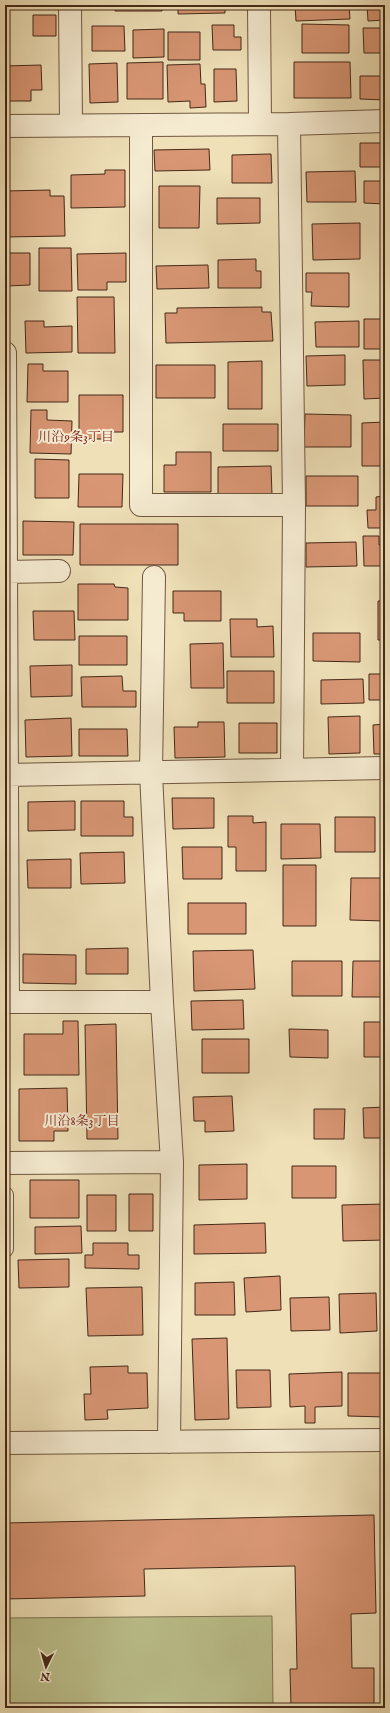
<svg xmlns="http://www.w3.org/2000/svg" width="390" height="1713" viewBox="0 0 390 1713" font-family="'IM FELL English','Noto Serif JP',serif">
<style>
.green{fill:#bcc18d;stroke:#807552}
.building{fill:#d89674;stroke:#452917}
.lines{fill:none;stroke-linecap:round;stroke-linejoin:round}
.lane-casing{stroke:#70573f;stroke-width:18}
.street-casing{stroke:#70573f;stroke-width:24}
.lane{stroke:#f5ebd1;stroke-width:16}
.street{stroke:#f5ebd1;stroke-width:22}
.labels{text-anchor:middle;stroke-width:4;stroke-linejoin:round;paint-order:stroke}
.neighbourhood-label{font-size:13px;fill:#7a1f14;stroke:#f5ebd1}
</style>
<rect width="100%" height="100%" fill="#efe0b8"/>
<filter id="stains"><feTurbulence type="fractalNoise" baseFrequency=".005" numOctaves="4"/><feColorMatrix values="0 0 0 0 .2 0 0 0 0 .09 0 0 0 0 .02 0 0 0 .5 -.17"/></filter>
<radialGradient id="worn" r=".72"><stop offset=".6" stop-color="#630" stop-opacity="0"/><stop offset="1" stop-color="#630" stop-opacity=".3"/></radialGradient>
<path class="green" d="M272,1616L273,1708H5V1618Z"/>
<path class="building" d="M115,5H162V11H115Z
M178,5H225V13L178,14Z
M295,5H349L350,19L296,21Z
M367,5H385V20L368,21Z
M33,15H56V36H33Z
M302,24L349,25V53H302Z
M212,25H234V37H241V50H213Z
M92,26H124L125,51H92Z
M363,28H385V53H364Z
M164,29V57L133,58V30Z
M168,32H200V60H168Z
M163,62V99H127V63Z
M294,62H350L351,98H294Z
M117,63L118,102L90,103L89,64Z
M200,64L201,84H205L206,107L190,108V101L168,102L167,65Z
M41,65L42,90H31V101H5V66Z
M214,69H236L237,101L214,102Z
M360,76H385V105H384V100L360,99Z
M360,143H385V167H360Z
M209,149L210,170L155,171L154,150Z
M271,154L272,183H232V155Z
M105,170H125V207L71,208V175L105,174Z
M355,171L356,202H307L306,172Z
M364,181H385V204L364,203Z
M159,186H200L199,228H159Z
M50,190V196H64L65,236L5,237V191Z
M217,198H260V223L217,224Z
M360,223V259L313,260L312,224Z
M39,248H71L72,291H39Z
M5,253H30V285L7,286V294H5Z
M126,253V282H107V290H78L77,254Z
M256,259V271H261V288H218V260Z
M208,265L209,288L157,289L156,266Z
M306,273H349V307L311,306L312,292H306Z
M77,297H114L115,353H78Z
M262,307V312H271L273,341L166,343L165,313H177V308Z
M364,319H385V349H364Z
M25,321H44V327L72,326V352L26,353Z
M359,321V347H316L315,322Z
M345,355V385L307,386L306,356Z
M363,360H385V398L364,399Z
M262,361V409H228V362Z
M28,364H43V371H68V402H27Z
M156,365H215V398H156Z
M79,395H123V432H110V439H79Z
M31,410H47V420L72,421L71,454L30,453Z
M305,414L351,415V447H304Z
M385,422V466H362V423Z
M223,424H278V451H223Z
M176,452H211V492H164V465H176Z
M35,459L69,460V498H35Z
M271,466L272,495L218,496V467Z
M79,474H123L122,507H78Z
M306,476H358V506H306Z
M385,496V528H368L367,510H376V497Z
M23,521L74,522L73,555H23Z
M80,524H178V565H80Z
M363,536H379V545H385V566H364Z
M356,542L357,566L306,567V543Z
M78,584H114L115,587L128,588V620H78Z
M173,591H221V621H184V613H173Z
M378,601H385V640H378Z
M33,611H74L75,640H34Z
M230,619H257V627L273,626L274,657H231Z
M313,633H360V662L313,661Z
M79,636H127V665H79Z
M223,643L224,688H191L190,644Z
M72,665V696L31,697L30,666Z
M227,671H274V703H227Z
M369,674H385V700H369Z
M122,676L123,691H136V707H82L81,677Z
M363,679L364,703L321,704V680Z
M360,716V753L329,754L328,717Z
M71,718L72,756L26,757L25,720Z
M198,722H224L225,757L175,758L174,727H198Z
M239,723H277V753H239Z
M385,724V754H374L373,725Z
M79,729H127L128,756H79Z
M172,798H214V828L173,829Z
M75,801V830L28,831V802Z
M81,801H124V817H133V836H81Z
M228,816H253V823L266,822V871H236V847H228Z
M335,817H375V852H335Z
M382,820H385V854H382Z
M281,824H320L321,858L281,859Z
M182,847H222V879H183Z
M124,852L125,883L81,884L80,853Z
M71,859V888H28L27,860Z
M283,865H316V926H283Z
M351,878H385V921L350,920Z
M188,903H246V934H188Z
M128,948V974H86V949Z
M253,950L255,989L194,991L193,951Z
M23,954L76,955V984L23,983Z
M292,961H342V996H292Z
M353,961H385V997H352Z
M243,1000L244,1029L192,1030L191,1001Z
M63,1021H78L79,1075H24V1034H63Z
M364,1022H385V1057H364Z
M116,1024L118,1139H87L85,1025Z
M289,1029L328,1030V1058L290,1057Z
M5,1037H8V1074H5Z
M202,1039H249V1073H202Z
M67,1088L68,1131H54V1141H19V1089Z
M5,1092L7,1140H5Z
M232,1096L234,1131L205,1132V1121H194L193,1097Z
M385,1107V1138H364L363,1108Z
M314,1109H345L344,1139H314Z
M247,1164V1199L199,1200V1165Z
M292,1166H336V1198H292Z
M30,1180H79V1218H30Z
M129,1194H153V1231H129Z
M87,1195H116V1231H87Z
M385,1204V1240L343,1241L342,1205Z
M265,1223L266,1253L194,1254V1225Z
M81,1226L82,1253L35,1254V1227Z
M93,1243H128V1255H139V1269L85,1268V1255H93Z
M69,1259V1287L19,1288L18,1260Z
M383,1269H385V1293H384Z
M280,1276L281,1310L246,1312L244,1278Z
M234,1282L235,1315H195V1283Z
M142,1287L143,1335L88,1336L86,1288Z
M376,1293L377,1331L340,1333L339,1294Z
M5,1294H6V1321H5Z
M329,1297L330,1330L291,1331L290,1298Z
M381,1305H385V1332H382Z
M227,1338L229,1419L195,1420L192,1339Z
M128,1366V1373H147L148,1408L107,1410L108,1419L85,1420L84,1394H91L90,1367Z
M236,1370H270L271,1407L237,1408Z
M342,1372V1406L315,1407V1423H305V1406L290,1407L289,1374Z
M348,1373H385V1417L348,1416Z
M374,1515L376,1613L351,1614L352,1668H374V1708H291L290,1669H297L295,1566L144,1569L145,1596L5,1599V1523Z"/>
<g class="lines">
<g class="lane-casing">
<path id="lane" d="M5,1195V1249"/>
</g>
<g class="street-casing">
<path id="street" d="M70,5L71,125
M259,5L260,124
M289,124L294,505L292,769
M5,126L289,124L385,121
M141,126V505H294
M5,353L8,1002
M5,572L59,571
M154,577L151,773L162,1002L172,1162L169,1442
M5,775L385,768
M5,1002H162
M5,1163L172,1162
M5,1443L385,1440"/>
</g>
<use href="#lane" class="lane"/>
<use href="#street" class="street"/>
</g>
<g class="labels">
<g class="neighbourhood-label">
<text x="76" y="441">川沿9条3丁目</text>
<text x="82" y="1125">川沿8条3丁目</text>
</g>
</g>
<rect width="390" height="1713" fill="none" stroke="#efe0b8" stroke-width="20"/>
<rect x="6" y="6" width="378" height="1701" fill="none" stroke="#452917" stroke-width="2"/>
<rect x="10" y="10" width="370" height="1693" fill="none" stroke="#452917"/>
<g transform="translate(46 1667) rotate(185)" stroke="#f5ebd1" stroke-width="3" paint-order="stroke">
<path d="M0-3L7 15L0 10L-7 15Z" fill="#452917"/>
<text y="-6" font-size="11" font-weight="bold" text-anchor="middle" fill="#452917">N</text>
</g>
<rect width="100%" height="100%" filter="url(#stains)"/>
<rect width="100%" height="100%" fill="url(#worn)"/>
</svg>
